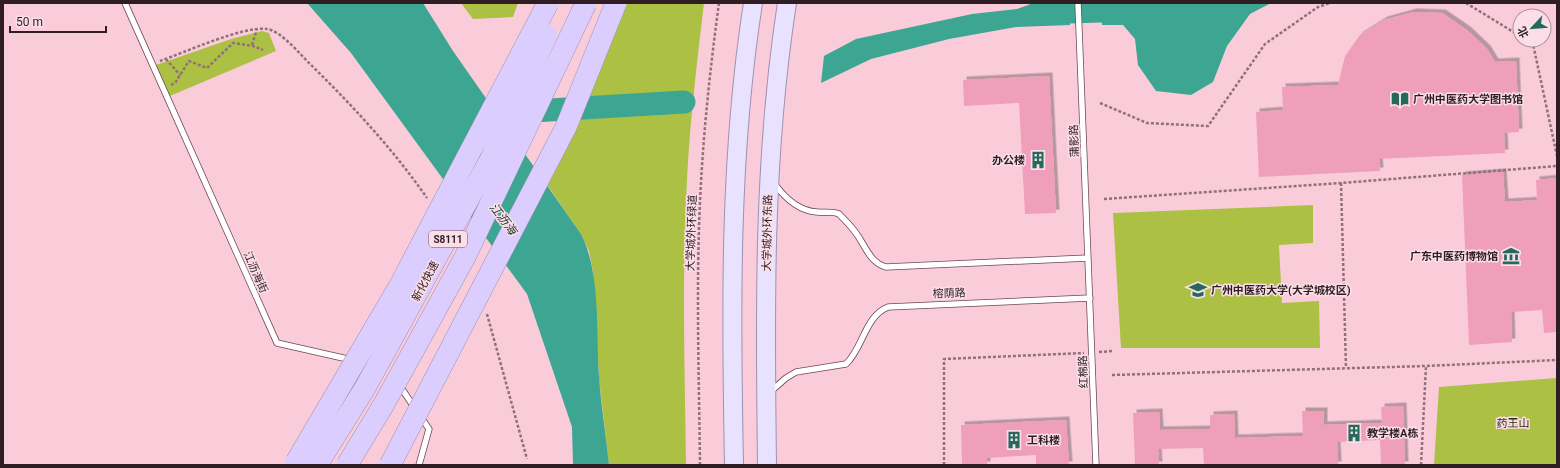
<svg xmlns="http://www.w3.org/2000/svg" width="1560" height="468" viewBox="0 0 1560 468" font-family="Roboto,'Noto Sans SC',sans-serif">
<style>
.green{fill:#acc044}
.water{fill:#3ca692}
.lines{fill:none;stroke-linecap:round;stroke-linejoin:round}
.river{stroke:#3ca692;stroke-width:23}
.building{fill:#f09fba;filter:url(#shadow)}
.lane-casing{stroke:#6d4754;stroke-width:7}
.primary-casing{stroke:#9e90b1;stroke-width:20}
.path{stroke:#90717b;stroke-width:2.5;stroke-dasharray:3 2;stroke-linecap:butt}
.lane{stroke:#fff;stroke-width:5.5}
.primary{stroke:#e9e2fe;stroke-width:18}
.highway-bridge-casing{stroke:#9e90b1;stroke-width:22;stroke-linecap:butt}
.highway-bridge{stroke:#dbcefe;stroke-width:21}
.labels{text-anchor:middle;stroke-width:3;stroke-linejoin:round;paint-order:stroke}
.shield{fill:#fbdee7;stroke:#6c575e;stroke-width:1}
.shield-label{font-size:10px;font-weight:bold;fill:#2e1d23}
.poi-label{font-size:11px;font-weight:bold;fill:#2e1d23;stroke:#fbdee7;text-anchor:start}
.street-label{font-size:11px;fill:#2e1d23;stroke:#fbdee7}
.park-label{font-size:11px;fill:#282d15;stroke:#fbdee7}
.water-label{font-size:12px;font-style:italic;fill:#16362f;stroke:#fbdee7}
</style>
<defs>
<filter id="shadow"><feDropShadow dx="3.5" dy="-3.5" stdDeviation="0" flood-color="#0004"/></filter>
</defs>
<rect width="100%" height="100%" fill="#faccda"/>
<path class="green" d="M461,3H518L513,17L473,19Z
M618,3H704C696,70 688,137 686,205C682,291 685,378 686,465H609L599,378L593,271L589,251L581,234L539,173Z
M262,31L269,33L276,51L170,96L156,65L231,39Z
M1313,205V243L1279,245L1282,303L1319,301L1320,348H1121L1113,213Z
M1557,378V465H1434L1439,387Z"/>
<path class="water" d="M307,3H423L453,51L581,234C601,273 596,333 599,376C601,406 606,435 609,465H573L572,427L527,294L351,53Z
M1034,3H1068L1070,25L1016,27L949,39L871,59L821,83L824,56L856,39L972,14L1017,9Z
M1102,3H1271L1250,14L1227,46L1213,82L1191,95L1156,91L1138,65L1135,39L1123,25H1102Z"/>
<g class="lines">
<path class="river" d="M1037,13L1133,10
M516,112L684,102"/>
</g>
<path class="building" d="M1413,12L1442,13L1467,30L1487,49L1495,62L1516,61L1519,132L1504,133L1505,153L1379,159L1380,171L1259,177L1256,112L1283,110L1282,87L1338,85L1345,56L1360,35L1384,20Z
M1049,76L1056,213L1025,214L1019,103L964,106L963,80Z
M1503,172L1505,202L1537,200L1536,180L1557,178V332L1544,333L1542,310L1511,312L1512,342L1469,345L1462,175Z
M1403,406L1405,465H1381L1380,440L1337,442L1338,465H1299V464L1204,465L1203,448L1158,449L1159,465H1135L1133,413L1159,412L1160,430L1210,429V415L1234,414L1235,438L1303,436L1302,411H1324V425L1382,423L1381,407Z
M1066,420L1069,465H1036V455L987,458V465H962L961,425Z"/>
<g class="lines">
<g class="lane-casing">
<path id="lane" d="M125,3L277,343L352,360
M1078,3L1096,465
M774,183C784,197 799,211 817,212C825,213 833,211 839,214C846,221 853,228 858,236C866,248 871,263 886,267L1088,258
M400,386L414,407
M770,392L786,378L796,372L846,364C863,348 865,316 888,307L1090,298
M419,465L429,429L420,416"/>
</g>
<g class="primary-casing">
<path id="primary" d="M734,465C731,311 729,156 753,3
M767,465C765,310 763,157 787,3"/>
</g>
<path class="path" d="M1466,3L1520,36
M1526,40L1533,44L1557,156
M252,45L257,29
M166,59L180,75
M160,61C186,52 242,26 267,29C281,31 300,54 309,63C352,105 393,149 427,198
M171,85L175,83L189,61L207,68L233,43L253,46L263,50
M1100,103L1147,123L1208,126L1265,44L1318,7L1330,3
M1341,183L1346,368
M1104,199L1341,183L1557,166
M487,314L527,459
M1099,352L1113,351
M1112,375L1426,366
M700,465C699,377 696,289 700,202C703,135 710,69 719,3
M944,465V359L1084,353
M1421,465L1426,366L1557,360"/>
<use href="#lane" class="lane"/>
<use href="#primary" class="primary"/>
<g class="highway-bridge-casing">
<path id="highway-bridge" d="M296,462L400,285L548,3
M317,465L365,388L490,160L547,35
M347,465L384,404L465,257L586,3
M390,465L566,127L616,3"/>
</g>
<use href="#highway-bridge" class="highway-bridge"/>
</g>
<defs>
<g id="library-bare" transform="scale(1.38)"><path d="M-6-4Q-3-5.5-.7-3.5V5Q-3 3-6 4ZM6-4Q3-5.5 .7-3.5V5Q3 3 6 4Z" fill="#24695c" stroke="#fbdee7" stroke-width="2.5" paint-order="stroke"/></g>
<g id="building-bare" transform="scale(1.38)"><path d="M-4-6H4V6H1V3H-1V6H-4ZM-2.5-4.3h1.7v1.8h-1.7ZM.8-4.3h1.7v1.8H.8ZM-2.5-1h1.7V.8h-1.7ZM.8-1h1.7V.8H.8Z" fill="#24695c" stroke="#fbdee7" stroke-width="2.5" paint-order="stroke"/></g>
<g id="museum-bare" transform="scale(1.38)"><path d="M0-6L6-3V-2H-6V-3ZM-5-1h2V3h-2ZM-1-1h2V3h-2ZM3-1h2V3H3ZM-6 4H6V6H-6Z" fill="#24695c" stroke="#fbdee7" stroke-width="2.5" paint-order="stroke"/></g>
<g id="university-bare" transform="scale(1.38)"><path d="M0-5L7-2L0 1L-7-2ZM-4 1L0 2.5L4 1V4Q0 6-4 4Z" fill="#24695c" stroke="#fbdee7" stroke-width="2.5" paint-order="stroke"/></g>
</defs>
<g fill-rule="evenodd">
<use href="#library-bare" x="1400" y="99"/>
<use href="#building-bare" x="1038" y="160"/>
<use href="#museum-bare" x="1511" y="256"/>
<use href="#university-bare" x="1198" y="290"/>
<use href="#building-bare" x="1354" y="433"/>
<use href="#building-bare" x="1014" y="440"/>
</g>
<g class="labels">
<rect class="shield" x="429" y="231" width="38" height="16" rx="3"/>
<g class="shield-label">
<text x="448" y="243">S8111</text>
</g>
<g class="poi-label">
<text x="1413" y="103">广州中医药大学图书馆</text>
<text x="1025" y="164" text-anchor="end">办公楼</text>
<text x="1498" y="260" text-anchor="end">广东中医药博物馆</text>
<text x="1211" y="294">广州中医药大学(大学城校区)</text>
<text x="1367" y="437">教学楼A栋</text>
<text x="1027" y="444">工科楼</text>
</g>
<g class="street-label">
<text transform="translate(1074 141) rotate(-92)" y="4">蒲影路</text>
<text transform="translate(691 233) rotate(-88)" y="4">大学城外环绿道</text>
<text transform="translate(767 233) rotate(-89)" y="4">大学城外环东路</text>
<text transform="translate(256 272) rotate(66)" y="4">江沥海街</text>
<text transform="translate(425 281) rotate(-62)" y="4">新化快速</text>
<text transform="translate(949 293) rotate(-2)" y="4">榕荫路</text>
<text transform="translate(1083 372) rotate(-92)" y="4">红棉路</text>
</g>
<g class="park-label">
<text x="1513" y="427">药王山</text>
</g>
<g class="water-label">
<text transform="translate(503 219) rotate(53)" y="4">江沥海</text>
</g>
</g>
<rect width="1560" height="468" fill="none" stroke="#2e1d23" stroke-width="8"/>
<g transform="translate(1532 28) rotate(244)"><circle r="19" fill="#fbdee7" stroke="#a99199"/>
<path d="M0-3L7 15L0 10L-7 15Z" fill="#24695c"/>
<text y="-6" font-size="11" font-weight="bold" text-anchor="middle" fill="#2e1d23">北</text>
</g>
<path d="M10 26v6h96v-6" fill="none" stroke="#2e1d23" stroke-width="2"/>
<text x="16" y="26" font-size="12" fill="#2e1d23" stroke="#fbdee7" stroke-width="3" paint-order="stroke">50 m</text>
</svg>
